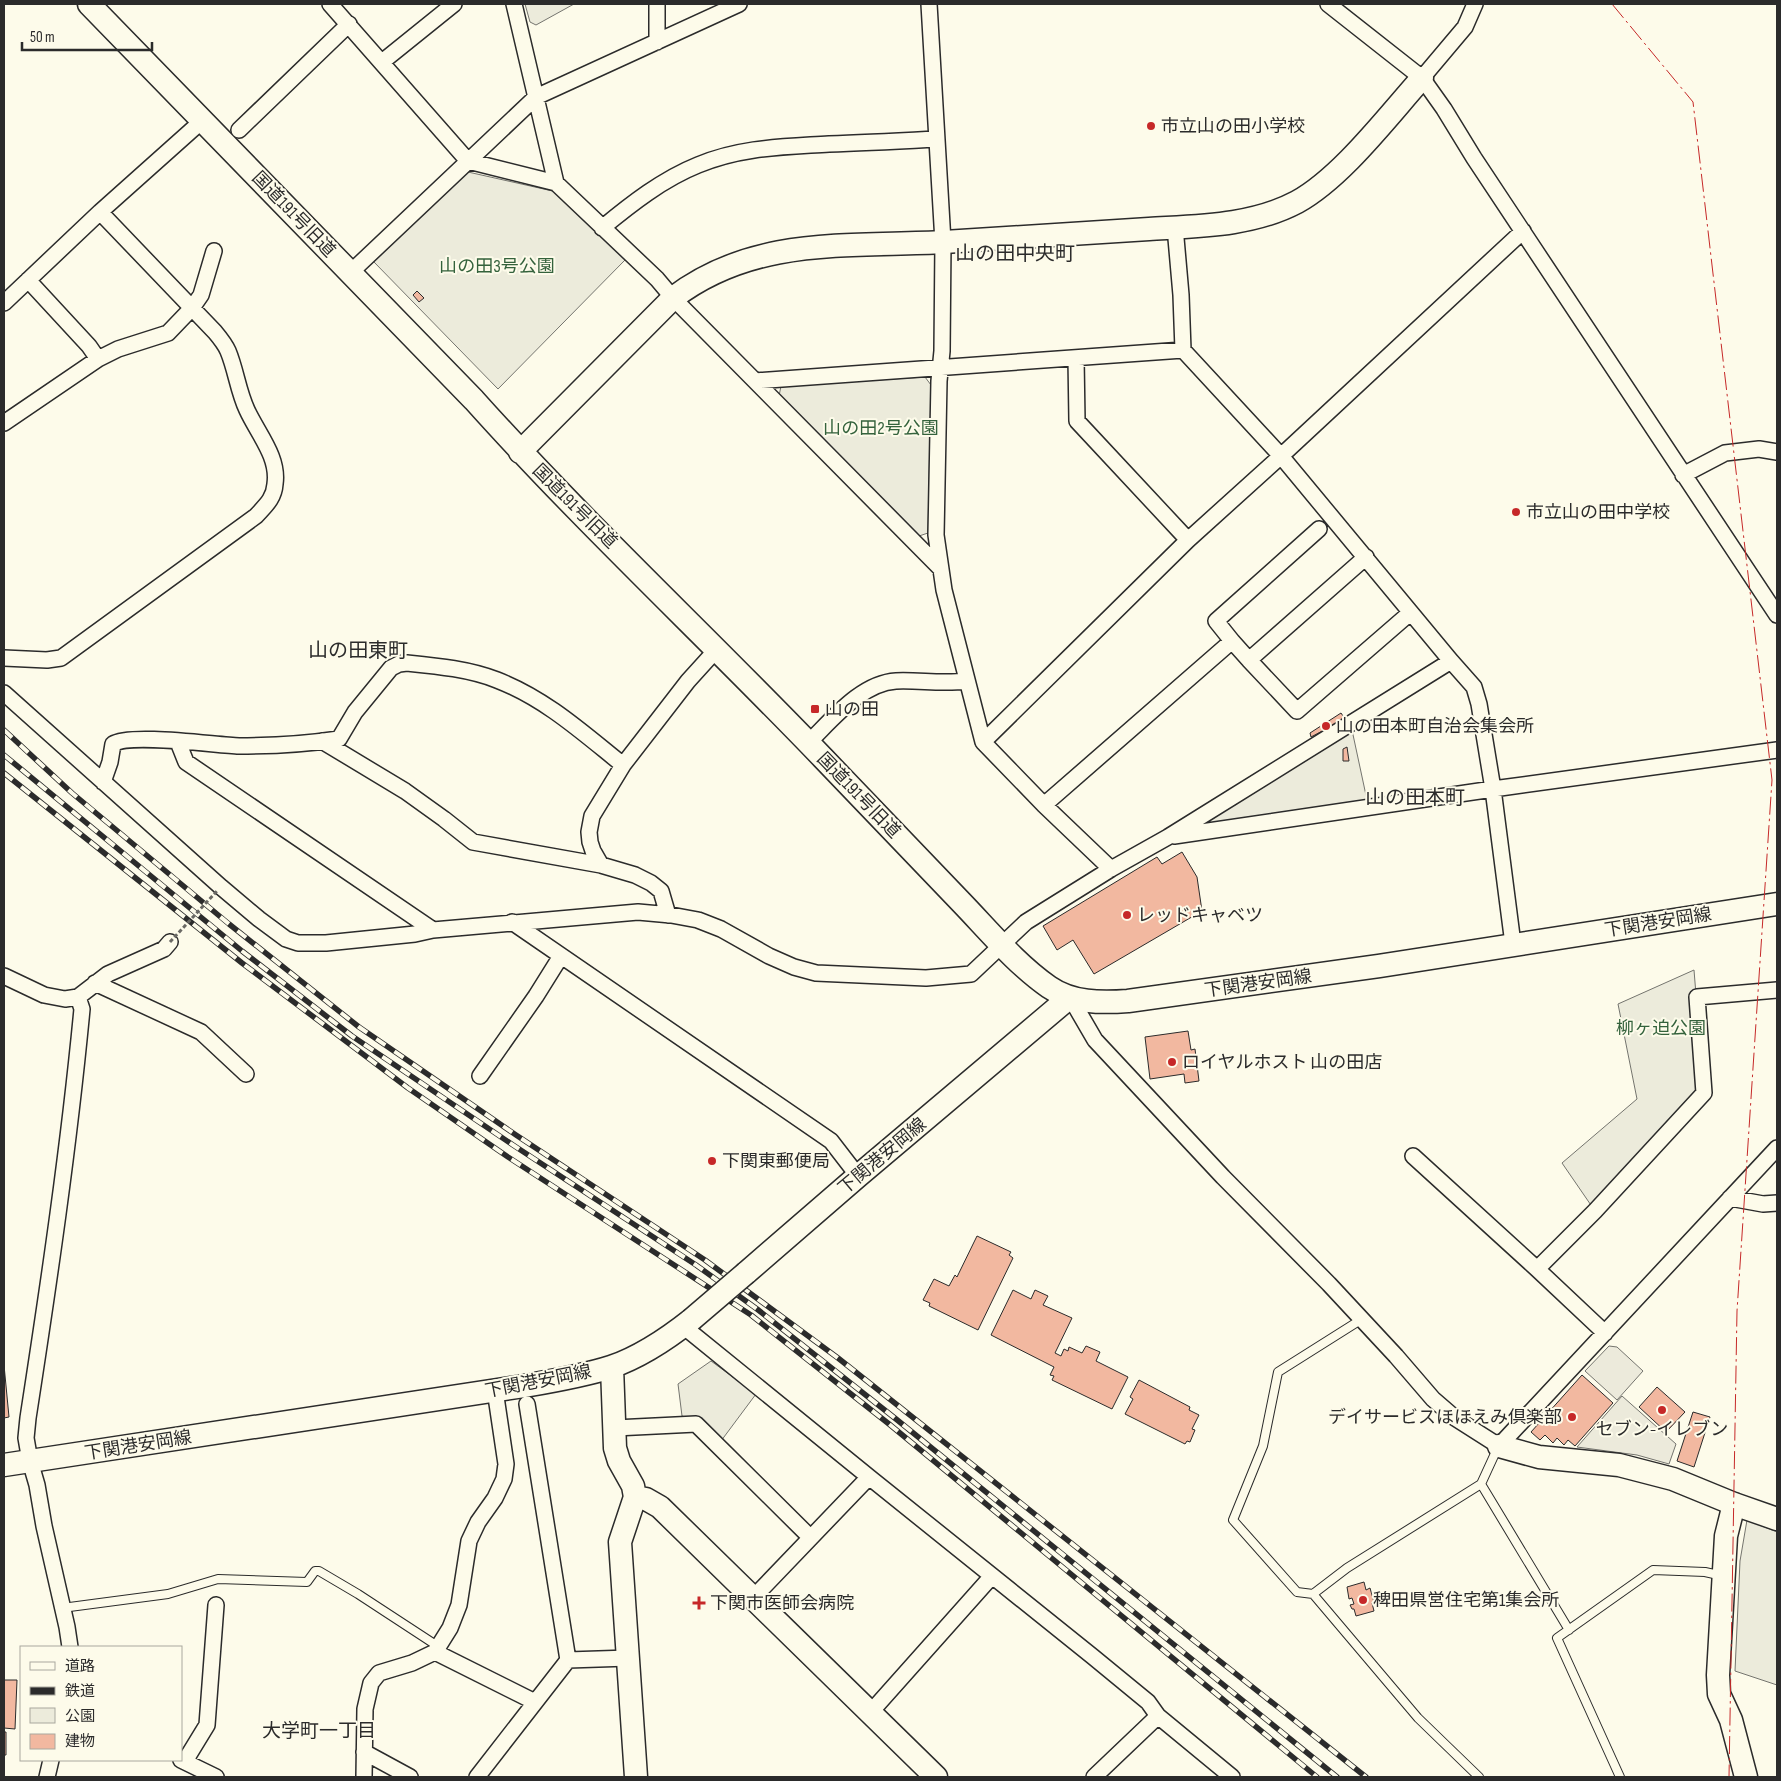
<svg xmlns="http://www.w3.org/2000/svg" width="1781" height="1781" viewBox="0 0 1781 1781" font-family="'Sofia Sans Condensed','Noto Sans JP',sans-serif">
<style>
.green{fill:#ecebdb;stroke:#74746e}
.parking{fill:#eceadb;stroke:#74746e}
.building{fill:#f2b8a0;stroke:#2b2b2b}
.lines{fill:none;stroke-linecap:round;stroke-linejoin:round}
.lane-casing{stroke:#2b2b2b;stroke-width:10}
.street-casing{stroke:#2b2b2b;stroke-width:18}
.secondary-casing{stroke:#2b2b2b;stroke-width:25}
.lane{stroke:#fdfbea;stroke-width:8}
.street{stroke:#fdfbea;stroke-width:15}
.secondary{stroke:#fdfbea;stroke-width:22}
.rail-casing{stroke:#2b2b2b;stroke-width:5.5}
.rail{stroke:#fdfbea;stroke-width:4;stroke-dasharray:11;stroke-linecap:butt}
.secondary-bridge-casing{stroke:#2b2b2b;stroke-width:25;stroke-linecap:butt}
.path-bridge{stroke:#6a6964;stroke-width:3;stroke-dasharray:4 2.5;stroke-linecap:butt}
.secondary-bridge{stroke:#fdfbea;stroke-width:22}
.power{stroke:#c62828;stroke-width:1;stroke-dasharray:18 4 2.5 4;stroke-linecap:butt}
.poi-dot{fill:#c62828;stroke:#fdfbea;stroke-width:2}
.labels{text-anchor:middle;stroke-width:4;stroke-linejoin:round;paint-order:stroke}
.poi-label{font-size:18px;fill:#2b2b2b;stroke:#fdfbea;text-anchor:start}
.street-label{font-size:18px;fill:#2b2b2b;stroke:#fdfbea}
.park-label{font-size:18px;fill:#34623c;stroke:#fdfbea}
.neighbourhood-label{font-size:19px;fill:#2b2b2b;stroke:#fdfbea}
.quarter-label{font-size:20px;fill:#2b2b2b;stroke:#fdfbea}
</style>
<rect width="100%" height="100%" fill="#fdfbea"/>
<path class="green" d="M525,4H574L536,25L530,22Z
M468,172L557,192L625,260L498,389L373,261Z
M925,377L931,385L928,533L919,536L779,396L781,386Z
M1352,730L1367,800L1210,823V819Z
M1694,970L1704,1093L1595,1211L1562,1163L1637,1099L1618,1004Z
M711,1361L756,1394L721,1441L700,1421L682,1416L678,1384Z
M1747,1520L1777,1532V1685L1735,1671L1740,1561Z"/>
<path class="parking" d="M1609,1346L1617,1347L1643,1371L1617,1400L1585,1371Z
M1622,1396L1676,1444L1669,1464L1637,1455L1577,1447Z"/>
<path class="building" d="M417,291L424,298L419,302L413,295Z
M1341,713L1345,719L1311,737L1310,733Z
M1347,747L1349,761H1343V749Z
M1182,852L1197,877L1202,911L1094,974L1073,940L1057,950L1043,926L1157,857L1162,864Z
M1188,1031L1191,1050L1195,1049L1199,1081L1185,1083L1184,1074L1150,1079L1145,1037Z
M977,1236L1011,1252L1009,1255L1013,1258L978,1330L929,1306L930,1303L923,1300L934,1279L949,1286L955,1275L957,1277Z
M1013,1290L1031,1299L1035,1290L1048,1296L1043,1305L1072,1318L1055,1353L1061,1356L1064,1349L1068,1351L1069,1347L1082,1353L1086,1346L1100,1352L1096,1361L1128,1377L1112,1409L1052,1380L1054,1376L1050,1375L1054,1367L991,1335Z
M4,1365L9,1417L4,1418Z
M1582,1375L1613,1403L1575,1446L1568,1440L1564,1445L1557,1438L1553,1443L1545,1435L1540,1440L1531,1432Z
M1139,1380L1190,1407L1189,1410L1199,1415L1192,1429L1195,1430L1190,1442L1187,1441L1185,1444L1125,1414L1133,1399L1130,1397Z
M1657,1387L1685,1412L1666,1432L1639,1407Z
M1693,1412L1710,1417L1694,1467L1677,1461Z
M1364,1582L1366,1590L1370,1588L1374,1602L1372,1603L1374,1611L1356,1616L1354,1609H1352L1350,1605L1354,1604L1352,1598L1349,1599L1347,1587Z
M4,1680H17L15,1729L4,1728Z
M4,1732H6V1755H4Z"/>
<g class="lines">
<g class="lane-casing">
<path id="lane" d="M1362,1319L1278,1372L1263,1446L1233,1520L1297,1592L1313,1594L1347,1568L1481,1484L1498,1447
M1481,1484L1569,1630
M1313,1594L1418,1718L1479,1777
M62,1608L168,1594L218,1579L307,1582L315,1571H319L358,1594L439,1647
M1620,1777L1557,1638L1653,1570L1705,1572L1723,1576"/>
</g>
<g class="street-casing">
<path id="street" d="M330,4L468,161L556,183L657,279L673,298L940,568
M514,4L556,183
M929,4L943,242L942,351L939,381L936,535L944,590L983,742L1044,805L1111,869
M1328,4L1422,78L1444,109L1474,158L1777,615
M657,42V4
M382,62L454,4
M1422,78L1465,27L1475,4
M239,130L349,24
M1175,227L1181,295L1183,350
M602,228C631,204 663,179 698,165C741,147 783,147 829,144C865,143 900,141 936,139
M351,272L536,97L739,4
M28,280L89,346L98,359
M4,303L100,212L203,120
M1076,358L1077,421L1188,540
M4,423L98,359L118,349L168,333L192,308L201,295L214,251
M1683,475L1725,453L1759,449L1777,452
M1366,557L1249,660L1297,711L1410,613
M1232,641L1216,621L1319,529
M4,658L47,660L61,658L256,516C265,506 274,499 275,484C279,457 258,434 247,410C238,391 236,370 228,351C225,344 220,338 215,332L100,212
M1451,661L1474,687L1479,704L1493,789L1513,944
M4,693L221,887L259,919L286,939L298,943H326L415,934L433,930L638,912L671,915L698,920L721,929L769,956L794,967L816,973L926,978L971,974L1026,922L1111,869L1168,837L1451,661L1281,456L1183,350L755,381
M322,741L405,791L444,819L473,842L601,865L635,875L651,883L661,891L668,915
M178,742L186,762L433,930
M983,742L1188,540L1281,456L1523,231
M808,743C832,720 861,683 896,681C919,680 943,684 966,681
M103,782L110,762L113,744C130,733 214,745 239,746C272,746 306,744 339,739L355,712L391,668L399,664L407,663C437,666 469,669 497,680C546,699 583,733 623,765
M1044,805L1232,641L1249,660
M1174,836L1493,789L1777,750
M601,865L593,851L590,842L589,832L592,816L623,765L688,681L717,649
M512,922L831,1141L858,1176
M4,976L44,995L65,999L78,997L108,974L164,949L170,942
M95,983L201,1032L246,1074
M1070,997L1095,1040L1223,1177L1329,1284L1396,1356L1433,1399L1455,1418L1499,1446L1777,1148
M480,1076L536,996L561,956
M1413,1156L1537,1269L1605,1333
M1730,1198L1763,1204L1777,1203
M1537,1269L1595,1211L1704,1093L1697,997L1777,990
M683,1326L869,1477
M615,1428L696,1424L810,1537
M752,1599L869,1477L1092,1656L1148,1702L1158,1716L1232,1777
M70,1647L67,1627L44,1526L37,1485L30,1461L26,1438L28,1418C49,1282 69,1146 82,1009L78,997
M435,1652L535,1702
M568,1660L629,1658
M870,1713L992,1576
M364,1752L410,1777
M181,1760L216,1777
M185,1761L207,1725L216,1605
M47,1777L51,1760
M364,1777L365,1709L371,1683L379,1673L412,1663L435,1652L450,1628L459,1605L469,1541L478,1522L495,1498L504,1479L506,1464L495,1390
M477,1777L568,1660L527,1404
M1094,1777L1158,1716"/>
</g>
<g class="secondary-casing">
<path id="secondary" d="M89,4L474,400C585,524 708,638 823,758C869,806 915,854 961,902C989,931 1016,964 1049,987C1072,1003 1101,1003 1128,1001L1379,966L1777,904
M520,452L673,298C754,236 848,247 944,242C1013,238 1081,233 1149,229C1198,226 1252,226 1297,202C1342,177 1387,117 1422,78
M746,1273L858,1176L1070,997
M612,1367L615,1448L619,1461L633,1486L635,1497L620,1542L636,1777
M1499,1446L1539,1457L1619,1465L1673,1479L1734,1504L1777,1519
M4,1465L524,1386C553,1381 583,1376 611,1367C640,1357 667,1339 691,1320
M635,1497L646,1499L660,1507L936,1777
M1734,1504L1726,1536L1718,1675L1719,1694L1731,1720L1746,1777"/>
</g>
<use href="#lane" class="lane"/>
<use href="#street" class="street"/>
<use href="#secondary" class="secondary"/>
<g class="rail-casing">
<path id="rail" d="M4,730L72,793L229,924L359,1027L516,1135L705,1260L838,1358L1366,1777
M4,755L242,951L352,1036L513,1145L696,1265L757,1309L896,1419L1337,1777
M4,773L242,963L408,1088L508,1157L751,1315L889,1424L1317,1777"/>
</g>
<use href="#rail" class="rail"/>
<g class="secondary-bridge-casing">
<path id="secondary-bridge" d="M691,1320L746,1273"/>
</g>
<path class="path-bridge" d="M170,942L217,891"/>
<use href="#secondary-bridge" class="secondary-bridge"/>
<path class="power" d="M1612,4L1693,102L1772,780L1737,1311L1729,1777"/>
</g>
<g class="poi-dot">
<circle cx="1151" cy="126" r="5"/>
<circle cx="1516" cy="512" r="5"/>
<rect x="810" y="704" width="10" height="10" rx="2.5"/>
<circle cx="1326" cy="726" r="5"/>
<circle cx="1127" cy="915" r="5"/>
<circle cx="1172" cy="1062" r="5"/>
<circle cx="712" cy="1161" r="5"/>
<circle cx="1662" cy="1410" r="5"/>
<circle cx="1572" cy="1417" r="5"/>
<circle cx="1363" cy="1600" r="5"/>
<path d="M696.5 1595.5h5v5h5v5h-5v5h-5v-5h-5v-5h5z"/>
</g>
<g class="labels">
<g class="poi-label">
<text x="1161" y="132">市立山の田小学校</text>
<text x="1526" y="518">市立山の田中学校</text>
<text x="825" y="715">山の田</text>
<text x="1336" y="732">山の田本町自治会集会所</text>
<text x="1137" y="921">レッドキャベツ</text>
<text x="1182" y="1068">ロイヤルホスト 山の田店</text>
<text x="722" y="1167">下関東郵便局</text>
<text x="1562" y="1423" text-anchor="end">デイサービスほほえみ倶楽部</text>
<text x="1662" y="1435" text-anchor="middle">セブン-イレブン</text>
<text x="1373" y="1606">稗田県営住宅第1集会所</text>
<text x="710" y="1609">下関市医師会病院</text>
</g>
<g class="street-label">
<text transform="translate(294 214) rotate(46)" y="6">国道191号旧道</text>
<text transform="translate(575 506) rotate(45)" y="6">国道191号旧道</text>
<text transform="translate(859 795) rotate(46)" y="6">国道191号旧道</text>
<text transform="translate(1658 922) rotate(-9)" y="6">下関港安岡線</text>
<text transform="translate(1258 983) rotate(-8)" y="6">下関港安岡線</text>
<text transform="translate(882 1156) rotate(-40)" y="6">下関港安岡線</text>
<text transform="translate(538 1381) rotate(-11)" y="6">下関港安岡線</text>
<text transform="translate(138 1445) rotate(-9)" y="6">下関港安岡線</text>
</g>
<g class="park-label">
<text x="497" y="272">山の田3号公園</text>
<text x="881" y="434">山の田2号公園</text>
<text x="1661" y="1034">柳ヶ迫公園</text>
</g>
<g class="neighbourhood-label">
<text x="319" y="1737">大学町一丁目</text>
</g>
<g class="quarter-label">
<text x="1015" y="260">山の田中央町</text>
<text x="358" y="657">山の田東町</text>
<text x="1415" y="804">山の田本町</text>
</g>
</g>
<rect width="1781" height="1781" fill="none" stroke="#2b2b2b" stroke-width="10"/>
<rect x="20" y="1646" width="162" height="115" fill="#fdfbea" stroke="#a9a89e"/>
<rect x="30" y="1662" width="25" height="8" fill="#fdfbea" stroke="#a9a89e"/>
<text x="65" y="1671" font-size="15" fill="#2b2b2b">道路</text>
<rect x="30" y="1687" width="25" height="8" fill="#2b2b2b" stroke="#a9a89e"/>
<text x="65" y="1696" font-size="15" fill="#2b2b2b">鉄道</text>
<rect x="30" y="1708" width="25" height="15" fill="#ecebdb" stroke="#a9a89e"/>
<text x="65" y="1721" font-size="15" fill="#2b2b2b">公園</text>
<rect x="30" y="1734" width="25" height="15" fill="#f2b8a0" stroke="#a9a89e"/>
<text x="65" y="1746" font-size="15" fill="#2b2b2b">建物</text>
<path d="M22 42v8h130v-8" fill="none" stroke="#2b2b2b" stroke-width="2.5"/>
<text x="30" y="42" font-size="15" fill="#2b2b2b" stroke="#fdfbea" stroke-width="4" paint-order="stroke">50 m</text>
</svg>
